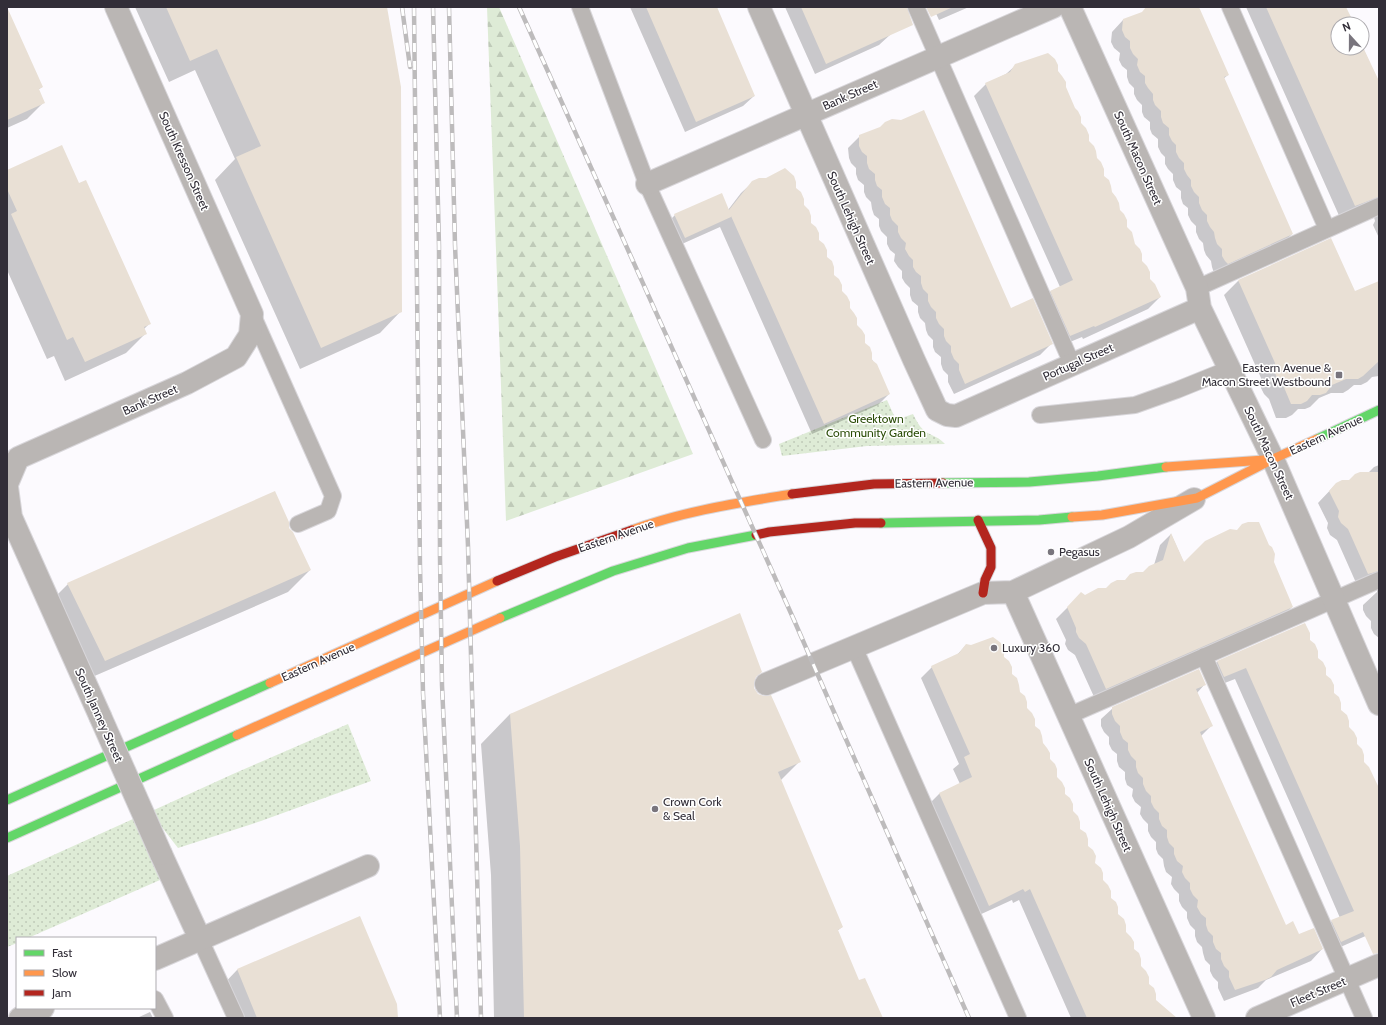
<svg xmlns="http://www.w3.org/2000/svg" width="1386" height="1025" viewBox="0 0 1386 1025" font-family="Cabin,sans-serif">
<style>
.grass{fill:url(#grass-dots)}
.forest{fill:url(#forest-firs)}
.shadow{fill:#0003}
.building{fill:#e9e0d5}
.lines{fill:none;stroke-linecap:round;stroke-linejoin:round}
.lane-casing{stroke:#d8d6da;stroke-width:18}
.street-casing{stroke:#d8d6da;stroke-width:24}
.fast-casing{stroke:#d8d6da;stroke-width:11}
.slow-casing{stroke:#d8d6da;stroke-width:11}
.jam-casing{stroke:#d8d6da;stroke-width:11}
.lane{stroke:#bab6b4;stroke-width:16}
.street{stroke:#bab6b4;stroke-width:22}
.fast{stroke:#63d668;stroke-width:9}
.slow{stroke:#ff974d;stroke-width:9}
.jam{stroke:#b3261e;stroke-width:9}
.rail-casing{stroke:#bdbbbc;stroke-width:4.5}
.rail{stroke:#fff;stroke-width:3;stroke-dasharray:9;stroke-linecap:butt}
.street-bridge-casing{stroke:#d8d6da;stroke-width:24;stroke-linecap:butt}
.street-bridge{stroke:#bab6b4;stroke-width:22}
.poi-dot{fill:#79757d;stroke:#fff;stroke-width:1.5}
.labels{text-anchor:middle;stroke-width:3;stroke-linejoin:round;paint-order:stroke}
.street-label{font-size:12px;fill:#322e38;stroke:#fff}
.poi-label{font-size:12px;fill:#322e38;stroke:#fff;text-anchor:start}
.park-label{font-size:12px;fill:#2b4d08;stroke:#fff}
</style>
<defs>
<pattern id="grass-dots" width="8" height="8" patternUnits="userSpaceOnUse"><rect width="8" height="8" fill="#deebd6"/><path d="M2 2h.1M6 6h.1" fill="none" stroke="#bfcab8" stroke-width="1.8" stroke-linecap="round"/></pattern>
<pattern id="forest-firs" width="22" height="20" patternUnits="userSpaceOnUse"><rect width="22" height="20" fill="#deebd6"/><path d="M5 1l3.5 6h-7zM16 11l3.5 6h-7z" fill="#bfcab8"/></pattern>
</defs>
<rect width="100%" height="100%" fill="#fcfafe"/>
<path class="grass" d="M887,400L896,420L913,414C916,420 920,428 926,432C933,436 940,438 945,444L867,446L782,456L779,444Z
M348,724L371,781L261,821L178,848L161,826L154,810L233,774Z
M133,819L160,880L28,938H17V943L7,947V876Z"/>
<path class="forest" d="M487,7H499L693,454L506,521Z"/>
<path class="shadow" d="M135,7H386L401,311L380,333L300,369L215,180L235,159L195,70L169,82Z
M630,7H715L754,96L743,106L685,132Z
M785,7H878L891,34L879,45L815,74Z
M933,7H969L939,20Z
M1148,7H1198L1228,75L1223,79L1292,234L1281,245L1214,273L1212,267L1211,261L1206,255L1204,250L1203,243L1199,239L1196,232V226L1191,221L1188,215V208L1183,204L1181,198V191L1176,187L1173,180V174L1168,169L1165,164V157L1161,153L1158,147V139L1152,134L1150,129V122L1144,117L1142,112V105L1137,100L1134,94V88L1129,83L1127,77V70L1122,66L1119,60L1120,53L1114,48L1111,42L1112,32L1123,20L1142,13Z
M1246,7H1342L1350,24H1338V48H1362V46L1379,83V238L1373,225L1375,221L1374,217L1341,220Z
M7,9L42,87L38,90L44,102L27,119L7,128Z
M1016,65L1057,72L1065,87L1149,280L1160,297L1148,309L1083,339L1082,337L1058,347L1039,303L1051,291L1060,287L974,96L986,84L1006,74Z
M860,136L1011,309L1052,343L1040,355L954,394L948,382V375L943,370L941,364V357L935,352L933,347V340L928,335L926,330L925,323L920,318L918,312V306L912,301L910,295V288L905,283L902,278V271L898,267L894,261L895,254L890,250L887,244V237L881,231L879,226V219L874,215L872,209L871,202L866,197L864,192V185L858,180L856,174V168L851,163L849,158L848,148Z
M7,171L79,185L149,324L144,329L146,333L126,353L65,381L54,356L47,359L7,270Z
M753,182L795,189L864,343L889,394L878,405L812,434L720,227L673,248L663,227L675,215L728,210L741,193Z
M1238,281L1355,292L1379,282V376L1372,377L1367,382L1361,385H1354L1348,390L1343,393H1331L1319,398L1310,407L1305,409H1298L1292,415L1286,418H1276L1269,399L1264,394L1261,388V378L1224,295Z
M1379,465V638L1374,634L1371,628V621L1366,616L1363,610V605L1377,592V588L1357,585L1337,540L1330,535L1327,528L1328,523L1318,503L1336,484L1350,481L1368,473L1374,467Z
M289,529L310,570L288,592L83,681L46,606L68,584Z
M1237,531L1273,562L1292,607L1281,618L1095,699L1075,655L1068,650L1065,644L1066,640L1056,619L1081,594L1085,596L1107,589L1143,573L1154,565L1160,545L1171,534L1184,563Z
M1305,624L1309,640L1340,710L1379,931H1377L1329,952L1321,932L1332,921L1340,918L1303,832L1235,679L1212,688L1206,673L1217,662Z
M966,645L1003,657L1163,1018H1071L1019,900L1013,903L1012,900L977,916L928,805L939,794L960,784L953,769L959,764L921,678L932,667L955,657Z
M754,679L753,689L799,762L780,781L842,927L837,931L859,982L882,1018H494L491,875L481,744L510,714Z
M1205,684L1197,693L1211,726L1201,736L1285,926L1298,936L1322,949L1311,961L1266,980L1258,988L1224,1001L1218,988V982L1213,977L1210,971V965L1205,960L1203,953L1202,947L1197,942L1195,936V930L1190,925L1187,918V912L1182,907L1179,901V894L1174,889L1171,884L1172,877L1166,872L1164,866L1163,859L1158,854L1156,849V842L1151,837L1148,831V824L1143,819L1140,814L1141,807L1135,802L1132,796L1133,789L1127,785L1125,779V772L1119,767L1117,761V754L1112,750L1109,744V737L1104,732L1101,726V719L1113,708Z
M360,918L397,1018H227L216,992L237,970Z
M150,1012L153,1018H137Z"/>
<path class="building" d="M7,7L43,87L39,89L45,103L7,120Z
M166,7H387L401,87L402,312L321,348L236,157L261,146L217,49L190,61Z
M646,7H717L755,96L696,122Z
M801,7H907L913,25L826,64Z
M926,7H953L931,17Z
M1146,7H1199L1229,75L1224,77L1293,234L1228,264L1225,261L1222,256V249L1217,244L1215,238L1214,232L1210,227L1207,221V215L1202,210L1199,203V197L1194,192L1191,186V180L1187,175L1184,169V163L1179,158L1176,152V145L1172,141L1169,135V128L1163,123L1161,117V111L1155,105L1153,100V94L1148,88L1145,83V76L1140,72L1137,65L1138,59L1133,54L1130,48V41L1125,37L1122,30L1123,19L1142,12Z
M1266,7H1346L1351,17V24H1338V48H1362V45L1379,81V197L1355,206Z
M1048,53L1055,59L1058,65V71L1062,76L1066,82V87L1075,108L1078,111L1081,117V123L1086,128L1089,135V141L1094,146L1096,151L1097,158L1101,162L1104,169V176L1109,180L1111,186L1112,192L1116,197L1119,203L1120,210L1124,214L1127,220V227L1132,232L1135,244L1140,249L1142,254V261L1147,266L1150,272V279L1155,284L1161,297L1095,327L1094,326L1070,336L1050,291L1073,280L985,83L1010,72L1015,64Z
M924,110L1011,308L1033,298L1053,344L965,384L959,370V364L954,359L951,352V346L946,341L944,336V329L939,324L936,318V312L931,307L928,301V294L923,289L921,283V276L916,272L913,267V260L909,256L905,249L906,243L901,238L898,232V226L892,220L890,215V208L885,204L882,197V190L877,186L875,180V174L869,169L867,163V156L862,152L859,146V135L880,127L885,122L892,119L901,120Z
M62,145L79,183L86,180L151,324L144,327L147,334L85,362L73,337L67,340L11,214L17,211L7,189V170Z
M785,168L794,176L796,182V188L801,192L804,199V205L809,210L811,216V223L816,227L819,233V240L824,244L827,250V257L832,261L834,267V275L839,279L842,285V291L847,296L850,302V308L854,313L857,318V325L862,330L865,335V343L870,347L872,353V360L877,364L890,394L824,424L731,216V217L685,238L674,214L722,193L729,210L752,181L759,178H766Z
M1331,238L1355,291L1379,281V361L1363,376L1358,379H1346L1332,385L1326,393L1320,395H1312L1307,401L1301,404H1291L1283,385L1278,380L1275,373V363L1238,280Z
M1360,472H1379V571L1368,574L1348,529L1341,523L1338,517L1339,511L1329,491L1336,483L1342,480H1349L1355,474Z
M275,491L289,522V528L293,532L311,570L105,661L67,583Z
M1248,522H1259L1269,545L1272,547L1275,554L1274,562L1293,607L1106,689L1086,644L1079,638L1076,632V628L1067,607L1081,592L1085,595L1098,588H1106L1111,583L1117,580H1125L1130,574L1136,572H1143L1149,566L1163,560L1171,533L1184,562L1205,541L1230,529L1237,530L1242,524Z
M740,613L762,672L756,677L754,683V688L758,694L764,696L771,695L801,762L778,772L843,927L838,930L859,980L865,978L883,1018H524L520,846L510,714Z
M1305,623L1310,633V640L1315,644L1318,651V658L1323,662L1326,668V675L1331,679L1334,685V693L1339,697L1341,703V710L1347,715L1349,721V727L1354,732L1357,738V744L1362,749L1364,755V762L1369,767L1379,788V953L1373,954L1363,932L1341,942L1331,920L1354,911L1246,668L1224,677L1217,661Z
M993,637L1001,643L1004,650V657L1009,661L1012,667V674L1017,678L1019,685L1020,692L1025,696L1027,702V708L1032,713L1035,719V726L1040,730L1042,736L1043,743L1047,748L1050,753V759L1055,764L1057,769V777L1062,782L1065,788V794L1070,798L1073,804V811L1078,816L1080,822V829L1086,833L1088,839V846L1093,850L1096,856L1095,863L1101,868L1103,873V880L1108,885L1111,891V898L1116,902L1118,907V914L1124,919L1126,925V932L1131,937L1134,942V949L1139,953L1141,959V966L1146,971L1149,977V984L1154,988L1156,994V1000L1177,1018H1087L1030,889L1025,892L1023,889L989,906L939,793L972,777L964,757L970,754L931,666L959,653L966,644L971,645Z
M1199,669L1206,685L1196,689L1213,726L1200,732L1207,748L1286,925L1293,921L1299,934L1314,928L1323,949L1277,970L1271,977L1265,980L1235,990L1229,977V971L1224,966L1221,959V953L1216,949L1213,942V936L1208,931L1206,925V918L1201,914L1197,907L1198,900L1193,895L1190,889V883L1185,878L1182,872L1183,866L1177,861L1174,854V848L1169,843L1167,837V830L1162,826L1159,819V813L1154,808L1151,802V796L1146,791L1143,784V778L1138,773L1136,767V761L1131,756L1128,750V743L1123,739L1120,732V726L1115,721L1112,714V707Z
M360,916L397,1004L398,1018H257L237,969Z"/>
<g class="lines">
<g class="lane-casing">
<path id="lane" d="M580,7L647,184L763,440
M916,7L1072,364
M1230,7L1327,229
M1197,288L1379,206
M253,316L333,496L328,511L298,524
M1040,415L1135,405L1177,390L1229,369
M854,647L1018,1018
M1204,656L1364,1018
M1068,716L1379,580
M200,939L236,1018
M155,999L165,1018"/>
</g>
<g class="street-casing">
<path id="street" d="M759,7L914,360L937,410L947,415L956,416L1200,308
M1070,7L1197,288L1200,308L1273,459L1379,704
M647,184L1053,7
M7,484L18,458L187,383L236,357L250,335L252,314L116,7
M7,487L11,517L100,716
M1013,592L1204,1018
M766,684L983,593L1013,592L1129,537L1194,499
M161,854L200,939
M155,959L368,866
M20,1018L43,1008
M1257,1018L1379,965"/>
</g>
<g class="fast-casing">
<path id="fast" d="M1317,439L1379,410
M943,483L1029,482L1098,476L1166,467
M881,523L1039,520L1072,517
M500,618L613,571L688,548L756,535
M7,800L270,683
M7,838L237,735"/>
</g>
<g class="slow-casing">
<path id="slow" d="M1166,467L1264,460
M1072,517L1102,515L1197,498L1273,459L1317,439
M632,530C684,511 738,503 792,494
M270,683L497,581
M237,735L500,618"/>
</g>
<g class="jam-casing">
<path id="jam" d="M792,494L874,484L943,483
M978,520L991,548V567L985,580L983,593
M756,535L769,532L855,523H881
M497,581L555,557L632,530"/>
</g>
<use href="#lane" class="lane"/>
<use href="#street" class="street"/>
<use href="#fast" class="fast"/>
<use href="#slow" class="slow"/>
<use href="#jam" class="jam"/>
<g class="rail-casing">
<path id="rail" d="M402,7L410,67
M414,7L420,567L423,693L440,1018
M433,7L439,246L440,558L442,685L457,1018
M449,7L455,245L468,546L481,1018
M519,7L794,620L837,719L969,1018"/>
</g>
<use href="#rail" class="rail"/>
<g class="street-bridge-casing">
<path id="street-bridge" d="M100,716L161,854"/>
</g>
<use href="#street-bridge" class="street-bridge"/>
</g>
<g class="poi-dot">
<rect x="1335" y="371" width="8" height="8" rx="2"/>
<circle cx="1051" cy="552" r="4"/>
<circle cx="994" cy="648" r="4"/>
<circle cx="655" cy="809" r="4"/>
</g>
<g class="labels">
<g class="street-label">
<text transform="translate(850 95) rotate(-24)" y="4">Bank Street</text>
<text transform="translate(1138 158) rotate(66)" y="4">South Macon Street</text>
<text transform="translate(184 161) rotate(66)" y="4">South Kresson Street</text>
<text transform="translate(851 218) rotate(66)" y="4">South Lehigh Street</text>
<text transform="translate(1078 362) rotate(-24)" y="4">Portugal Street</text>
<text transform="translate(150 400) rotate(-24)" y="4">Bank Street</text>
<text transform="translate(1326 435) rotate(-25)" y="4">Eastern Avenue</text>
<text transform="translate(1269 453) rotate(65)" y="4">South Macon Street</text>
<text transform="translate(934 483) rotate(-1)" y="4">Eastern Avenue</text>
<text transform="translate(616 536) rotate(-19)" y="4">Eastern Avenue</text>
<text transform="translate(318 662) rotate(-24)" y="4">Eastern Avenue</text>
<text transform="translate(99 715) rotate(66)" y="4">South Janney Street</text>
<text transform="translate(1108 805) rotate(66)" y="4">South Lehigh Street</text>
<text transform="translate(1318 992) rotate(-23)" y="4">Fleet Street</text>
</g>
<g class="poi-label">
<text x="1331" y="372" text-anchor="end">Eastern Avenue &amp;<tspan x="1331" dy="14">Macon Street Westbound</tspan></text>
<text x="1059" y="556">Pegasus</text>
<text x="1002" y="652">Luxury 360</text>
<text x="663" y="806">Crown Cork<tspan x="663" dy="14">&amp; Seal</tspan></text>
</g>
<g class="park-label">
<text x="876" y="423">Greektown<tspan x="876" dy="14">Community Garden</tspan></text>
</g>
</g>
<rect width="1386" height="1025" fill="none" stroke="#322e38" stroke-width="16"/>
<rect x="16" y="937" width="140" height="72" fill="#ffffff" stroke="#adabaf"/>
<rect x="24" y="950" width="20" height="6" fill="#63d668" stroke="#adabaf"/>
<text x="52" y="957" font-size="12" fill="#322e38">Fast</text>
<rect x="24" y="970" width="20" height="6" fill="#ff974d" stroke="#adabaf"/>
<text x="52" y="977" font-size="12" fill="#322e38">Slow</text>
<rect x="24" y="990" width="20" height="6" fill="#b3261e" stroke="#adabaf"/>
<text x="52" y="997" font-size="12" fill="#322e38">Jam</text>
<g transform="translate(1350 36) rotate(339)"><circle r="19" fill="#ffffff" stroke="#adabaf"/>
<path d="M0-3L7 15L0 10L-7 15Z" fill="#79757d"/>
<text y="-6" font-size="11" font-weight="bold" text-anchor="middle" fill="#322e38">N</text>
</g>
</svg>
